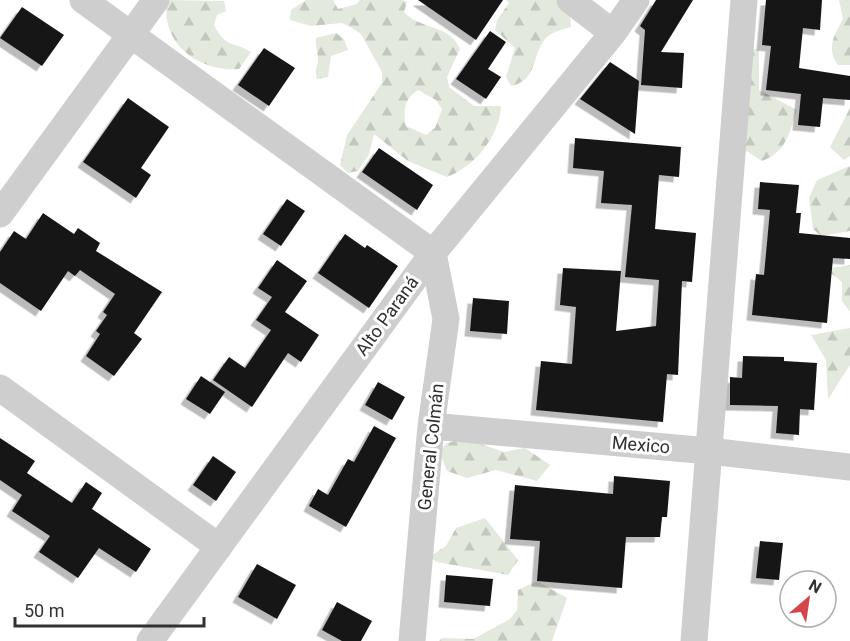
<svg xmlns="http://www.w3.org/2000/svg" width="850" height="641" viewBox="0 0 850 641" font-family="Roboto,sans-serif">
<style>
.forest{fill:url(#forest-firs);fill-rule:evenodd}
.building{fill:#181818;filter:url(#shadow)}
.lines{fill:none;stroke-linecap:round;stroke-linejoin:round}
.street{stroke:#cecece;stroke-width:27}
.labels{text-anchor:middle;stroke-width:6;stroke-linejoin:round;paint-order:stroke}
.street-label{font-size:18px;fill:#313131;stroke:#fff}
</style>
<defs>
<pattern id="forest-firs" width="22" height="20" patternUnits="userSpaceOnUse" patternTransform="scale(1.5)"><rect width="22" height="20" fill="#e3e9dd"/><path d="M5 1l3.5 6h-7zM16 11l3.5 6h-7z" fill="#c3c8be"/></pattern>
<filter id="shadow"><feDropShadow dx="-5.5" dy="5.5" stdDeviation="0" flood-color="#0004"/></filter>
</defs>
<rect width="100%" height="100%" fill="#fff"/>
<path class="forest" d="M167,0L224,1L226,11L217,15L214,25C226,49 234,41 251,52L239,69C198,72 160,43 167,0Z
M306,0H333L338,9L357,4L360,0H403L407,2L404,12C420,30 450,24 460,49L447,77L449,87L474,106H501C500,136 474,167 447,177L408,161L374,134L369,154L358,171L348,173L340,165L347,135L382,83V72L361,34L352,28L342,23L311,26L290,20L291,10ZM418,90L436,100L442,109L435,128L426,135L406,126C403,111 404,99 418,90Z
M506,0H557L570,16L571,27C562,30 552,31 545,39C531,57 538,80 511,86L506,77L515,48L495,30L497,20L509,3Z
M839,0H850V65H838C826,49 834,35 843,19Z
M336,33L344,39L348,50L331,56L328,77L317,79C314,68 318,68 318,59C318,51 315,47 316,38Z
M740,46L759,50V90L797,110C790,131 786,153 762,161L737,145Z
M850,108V156L844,160L830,147Z
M850,166V231L821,236L813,229L809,198L817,180Z
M850,265V312L842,301V282L826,269Z
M850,328V365L828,399L826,360L811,335Z
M464,438L504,452L525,448L550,465L537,481L496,470L467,478L447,471L440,453L445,444Z
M485,518L518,560L508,575L437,562L429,557L446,546L456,528Z
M537,581L567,598L552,641H439L442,638L473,639L510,619L517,610L518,590Z"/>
<path class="building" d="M418,0H503L476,40Z
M656,0H693L661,52L684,53L682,88L641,85L645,30L640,26Z
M766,0H822L820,30L803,28L799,68L850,76V100L823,98L820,127L798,125L801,94L766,90L771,46L762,45Z
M22,7L64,35L42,66L0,38Z
M490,31L506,42L488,69L501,77L486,99L456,79Z
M264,48L295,68L269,106L238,85Z
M610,62L639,81L635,134L580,99Z
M128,98L169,127L141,168L151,175L136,198L83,162Z
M575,138L681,147L679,177L659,175L655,229L696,233L692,282L682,281L678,375L667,374L663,422L536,410L541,361L572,364L576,307L560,305L563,268L621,271L616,331L656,326L659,280L625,277L632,205L601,203L604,171L573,168Z
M379,148L433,185L417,210L362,172Z
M760,182L799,185L796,213H801L799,233L850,238V259L833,258L827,323L752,315L756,274L764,275L770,210L758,209Z
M287,199L305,211L281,246L263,234Z
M43,213L74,234L78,228L100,243L96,251L162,292L134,333L142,339L114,376L86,356L100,334L96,331L107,315L103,312L115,294L80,270L75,276L68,271L41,311L0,283V252L14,231L26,239Z
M345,234L365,248L367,245L398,266L369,308L318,273Z
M277,260L307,281L285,312L319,335L301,362L288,353L252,407L213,380L229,357L245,368L271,330L256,320L272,297L258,288Z
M473,298L509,301L507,334L470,331Z
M743,356L784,357V361L817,363L814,410L800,409L799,435L776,433L778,406L730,405V377L742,378Z
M201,376L225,392L210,414L186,399Z
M378,382L405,397L392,420L365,405Z
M374,426L396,438L346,527L309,506L318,489L328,495L348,459L354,462Z
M0,438L35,461L27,473L72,503L86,482L102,493L92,509L151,549L136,572L99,548L78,578L39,552L50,536L12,511L22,495L0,480Z
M213,456L236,472L216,501L193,485Z
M614,476L670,481L667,517H662L660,537H626L622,588L537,581L540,541L510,539L515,485L613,494Z
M760,541L783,543L779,580L756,578Z
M257,564L296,585L277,619L238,597Z
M446,575L493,579L490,606L444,602Z
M337,602L372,621L361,641H342L322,630Z"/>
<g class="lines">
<path class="street" d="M83,0L433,253L446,319L431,426L412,641
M570,0L613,33
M0,214L156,0
M0,388L219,547
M431,426L709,451L850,467
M150,641L433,253L613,33L636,0
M694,641L744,0"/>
</g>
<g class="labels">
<g class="street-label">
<text transform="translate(387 316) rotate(-54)" y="6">Alto Paraná</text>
<text transform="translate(641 445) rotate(5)" y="6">Mexico</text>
<text transform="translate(431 447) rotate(-84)" y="6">General Colmán</text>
</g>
</g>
<g transform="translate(808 599) rotate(29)"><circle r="28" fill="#ffffff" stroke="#adadad" stroke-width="1.5"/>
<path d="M0-4.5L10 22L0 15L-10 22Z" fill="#d4464c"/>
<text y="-9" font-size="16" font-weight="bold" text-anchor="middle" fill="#313131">N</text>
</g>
<path d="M15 617v9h189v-9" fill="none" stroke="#313131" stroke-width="3"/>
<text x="24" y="617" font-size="18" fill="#313131" stroke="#ffffff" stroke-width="4.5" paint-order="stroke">50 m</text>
</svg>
